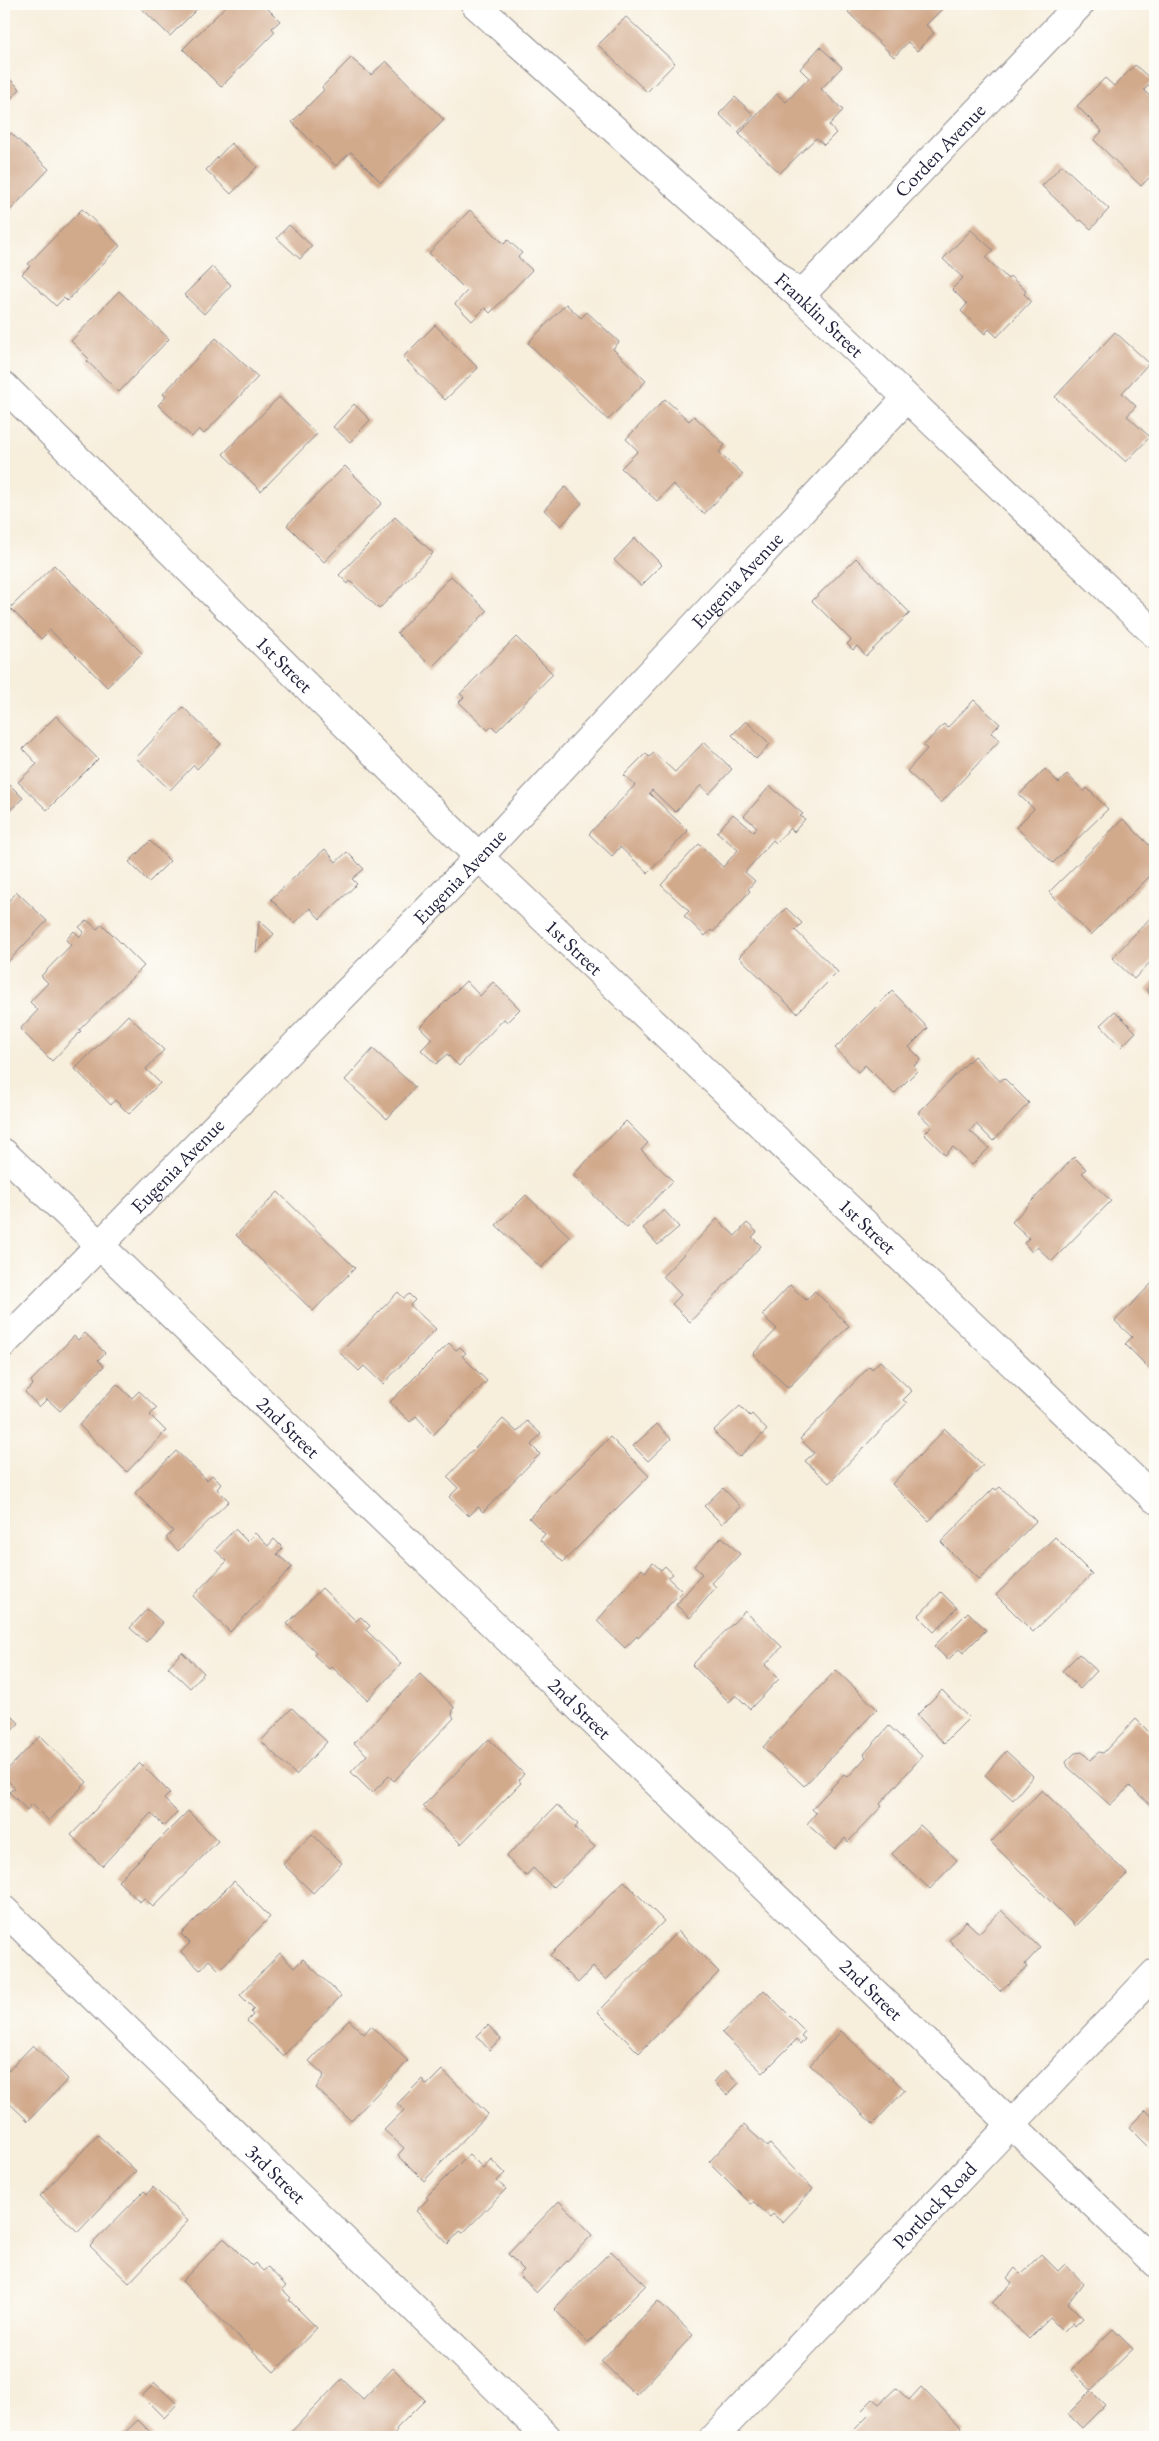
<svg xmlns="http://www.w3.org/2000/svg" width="1159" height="2441" viewBox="0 0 1159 2441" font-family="'EB Garamond',serif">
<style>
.building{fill:#d1a98b}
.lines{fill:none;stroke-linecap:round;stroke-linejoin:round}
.street-casing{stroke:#8c888c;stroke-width:30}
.secondary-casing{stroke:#8c888c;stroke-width:30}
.street{stroke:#fff;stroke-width:28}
.secondary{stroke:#fff;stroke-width:28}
.labels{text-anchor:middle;stroke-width:5;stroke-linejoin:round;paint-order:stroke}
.street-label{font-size:20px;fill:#22223b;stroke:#fdfcf7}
</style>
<rect width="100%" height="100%" fill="#fdfcf7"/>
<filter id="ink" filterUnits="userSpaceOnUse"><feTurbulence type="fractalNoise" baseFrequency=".02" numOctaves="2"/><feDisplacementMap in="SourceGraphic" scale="10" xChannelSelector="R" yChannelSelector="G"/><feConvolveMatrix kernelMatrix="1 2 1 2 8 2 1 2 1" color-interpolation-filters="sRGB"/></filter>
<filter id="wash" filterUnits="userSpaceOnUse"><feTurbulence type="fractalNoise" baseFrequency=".0096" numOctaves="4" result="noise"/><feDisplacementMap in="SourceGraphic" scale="20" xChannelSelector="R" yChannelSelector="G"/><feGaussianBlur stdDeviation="1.12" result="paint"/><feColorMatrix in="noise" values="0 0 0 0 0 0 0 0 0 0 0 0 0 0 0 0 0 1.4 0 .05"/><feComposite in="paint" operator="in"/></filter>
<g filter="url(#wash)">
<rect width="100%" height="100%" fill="#f7eedc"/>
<g id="blocks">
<path class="building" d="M137,4H202L170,36Z
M228,4H263L280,21L272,28L275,32L221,87L183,49Z
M856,4H947L926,25L934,33L917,51L908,42L894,57L848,12Z
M626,17L675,63L647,92L598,45Z
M820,47L842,67L821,89L843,110L829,125L836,133L824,145L816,138L780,173L739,134L777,94L786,102L809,78L800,69Z
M351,58L371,75L386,61L444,120L381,182L351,152L336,166L292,122L324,90L322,87Z
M1135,65L1153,81L1144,90L1155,102V172L1141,186L1094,140L1102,131L1077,106L1105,78L1114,86Z
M4,73L20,89L4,106L8,109L4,113Z
M735,97L754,115L738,132L719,114Z
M11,133L49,169L4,217V140Z
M231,143L257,167L231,194L206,170Z
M1062,165L1109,209L1091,229L1081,220L1079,221L1042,186Z
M82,209L120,246L67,301L64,298L56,306L22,274L30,266L28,264Z
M470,210L504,244L508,240L522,253L518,257L532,270L490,313L485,308L472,321L455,304L467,291L429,253Z
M289,225L312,246L300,259L277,238Z
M971,230L993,250L986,258L1008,279L1010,276L1026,291L1024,294L1031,301L997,337L989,329L985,334L961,311L967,304L952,289L963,278L943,259Z
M212,267L231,285L204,314L184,295Z
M119,291L169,339L119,392L87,361L89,359L71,341Z
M566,304L581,318L587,312L619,342L613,349L646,381L608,420L528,343Z
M435,325L478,368L445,400L403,357Z
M1115,332L1149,363L1122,393L1136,406L1127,416L1150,437L1126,462L1055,397Z
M216,338L258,377L204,434L199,429L192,437L158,405L166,397L163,394Z
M279,397L317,434L261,491L223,454Z
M665,399L689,421L694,416L725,445L719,452L743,474L704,514L673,484L657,501L621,468L638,451L626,439Z
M354,404L370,420L350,442L333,427Z
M345,466L382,503L324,562L287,525Z
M565,487L582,503L561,526L544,510Z
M395,517L433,553L379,609L350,581L348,584L339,575Z
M635,538L662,565L641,586L614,560Z
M856,558L910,613L866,656L857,646L853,650L847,644L851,640L812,601Z
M54,565L142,653L107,687L50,630L41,639L10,608Z
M451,576L487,611L432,667L397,633Z
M516,637L553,674L497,731L492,726L488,730L459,702L464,697L460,694Z
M974,700L1000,724L991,733L1000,740L941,803L907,771L927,749L923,746L944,724L947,728Z
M183,707L221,744L197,769L194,765L170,790L136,758Z
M56,716L98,759L47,810L18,782L37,764L23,749Z
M746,721L770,744L756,759L732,735Z
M704,742L732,769L709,794L701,785L675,812L652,790L649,793L688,831L648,873L620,847L612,856L589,834L635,785L624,775L646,753L649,757L654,753L675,772Z
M1045,769L1059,783L1067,774L1084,792L1087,788L1108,809L1053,863L1016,827L1034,809L1019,795Z
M7,782L23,798L4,816V785Z
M770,786L803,814L800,816L805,819L794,832L790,828L776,843L773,840L745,872L755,881L748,889L750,891L713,932L711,930L705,936L684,916L689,911L661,885L699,844L723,867L738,850L717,832L733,814L754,832L757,827L744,816Z
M1123,819L1155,851V871L1091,935L1049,892Z
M150,841L170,861L149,882L129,862Z
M325,849L336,862L347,852L364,869L352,879L357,884L320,919L310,908L294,923L271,899Z
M17,892L47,921L4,966V906Z
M786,908L802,923L795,930L838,972L797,1013L739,957Z
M1155,913V957L1134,979L1112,958Z
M87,920L97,929L102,924L144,966L79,1030L81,1031L52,1061L20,1029L38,1010L30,1002L48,983L41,976L71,945L66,940L74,931L80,937L84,932L79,927Z
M259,920L274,934L256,953Z
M1155,980V998L1146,990Z
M466,981L480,996L493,982L520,1009L507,1022L504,1019L459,1066L447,1054L436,1064L421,1050L432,1039L420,1027Z
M892,991L928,1028L909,1047L921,1059L913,1067L917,1071L894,1094L865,1065L858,1072L835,1048Z
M1115,1011L1136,1032L1121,1047L1100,1025Z
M128,1015L164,1050L146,1069L160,1083L129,1114L115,1100L111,1105L75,1069Z
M373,1049L415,1087L387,1119L345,1080Z
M974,1056L1000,1081L1004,1078L1029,1103L993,1141L976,1124L970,1131L989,1148L972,1165L953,1147L945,1155L924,1134L932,1126L918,1113Z
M626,1121L648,1143L641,1150L673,1181L627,1228L573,1175Z
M1074,1157L1086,1169L1082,1173L1111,1201L1052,1261L1037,1247L1032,1252L1024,1243L1029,1238L1012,1222Z
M278,1192L355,1268L313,1311L236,1235Z
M526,1195L570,1237L541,1268L496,1225Z
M664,1210L679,1227L658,1245L643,1228Z
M717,1219L735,1236L747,1223L757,1232L752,1237L761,1246L690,1322L672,1304L681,1295L663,1276Z
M1155,1280V1368L1152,1371L1125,1344L1132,1337L1115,1321Z
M790,1285L806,1300L815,1291L849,1326L788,1388L753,1354L777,1329L762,1315Z
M398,1292L404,1298L409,1294L415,1300L410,1305L436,1329L383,1384L364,1366L359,1371L340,1353Z
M85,1333L105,1353L98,1360L104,1366L60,1411L47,1399L39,1407L25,1392L33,1384L31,1381L74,1336L78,1340Z
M449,1343L456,1350L460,1347L466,1353L462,1356L487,1381L433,1435L416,1416L410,1422L390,1402Z
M880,1361L912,1391L903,1400L907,1403L829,1483L805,1461L814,1453L800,1439L870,1366L872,1369Z
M117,1384L132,1398L139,1391L157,1408L150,1415L166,1431L127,1472L79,1425Z
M740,1406L750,1416L752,1414L767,1430L739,1457L713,1431Z
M503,1419L517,1432L527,1421L541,1434L531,1445L540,1454L483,1512L478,1507L469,1516L449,1497L458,1488L447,1477Z
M657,1424L671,1439L648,1461L633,1446Z
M945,1429L983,1465L929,1521L892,1484Z
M610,1437L649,1476L563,1562L540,1540L545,1534L529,1518Z
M176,1451L207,1480L212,1475L221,1484L217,1489L229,1501L178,1551L166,1538L173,1531L135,1493Z
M1000,1487L1036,1521L979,1580L941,1542L994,1488L996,1490Z
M723,1488L741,1507L722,1524L704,1506Z
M235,1529L247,1541L255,1533L268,1546L274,1539L283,1548L277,1554L292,1567L230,1632L193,1596L227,1561L215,1550Z
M722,1537L740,1554L712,1583L716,1587L690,1618L676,1605L702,1574L694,1566Z
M1055,1537L1092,1574L1033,1632L996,1595Z
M653,1563L661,1570L665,1566L673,1574L668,1578L682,1591L638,1638L637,1636L625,1648L597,1621L642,1569L645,1572Z
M322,1588L356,1621L361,1617L370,1626L366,1630L401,1664L367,1700L332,1667L329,1669L314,1655L316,1652L287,1624Z
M941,1592L957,1608L934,1632L918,1616Z
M147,1609L163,1623L146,1642L130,1628Z
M745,1611L782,1647L765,1665L779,1679L750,1709L736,1695L729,1702L692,1665Z
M968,1612L986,1630L963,1653L959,1649L948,1660L934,1646Z
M182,1652L204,1673L190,1688L168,1667Z
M1079,1654L1097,1671L1080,1689L1062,1671Z
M836,1670L877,1709L804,1786L763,1747Z
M420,1674L454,1707L452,1715L454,1718L394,1781L389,1776L372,1793L351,1772L367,1755L354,1743Z
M942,1690L969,1718L944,1743L917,1715Z
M4,1708L19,1723L4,1739Z
M292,1708L327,1742L296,1775L261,1741Z
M1136,1719L1155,1738V1810L1130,1786L1110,1805L1068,1767L1066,1762L1075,1753L1082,1752L1090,1760L1099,1752L1103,1753Z
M889,1726L922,1756L880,1804L882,1806L848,1842L845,1838L835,1849L807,1824L816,1813L812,1809L844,1774L848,1777L866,1757L864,1754Z
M40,1736L87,1782L49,1821L32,1804L27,1810L9,1792L15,1788L4,1777V1773Z
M489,1739L524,1774L519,1780L521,1783L461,1844L423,1806Z
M1006,1751L1033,1776L1013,1800L985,1775Z
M140,1763L170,1793L164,1799L177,1812L164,1826L151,1813L102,1866L71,1835Z
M1042,1790L1127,1874L1075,1926L991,1842Z
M557,1805L578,1824L575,1828L595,1847L553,1887L533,1868L526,1876L506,1857Z
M188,1811L218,1841L153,1907L144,1898L140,1902L118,1881Z
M920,1825L957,1860L930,1889L892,1854Z
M312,1834L342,1863L313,1893L283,1864Z
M234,1881L270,1917L219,1970L209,1960L200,1970L181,1952L190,1943L181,1934Z
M624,1881L664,1921L606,1980L593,1967L578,1983L550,1955Z
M1001,1910L1040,1948L1025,1964L1027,1967L1000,1991L949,1940L966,1921L979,1933Z
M678,1931L719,1972L639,2053L598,2012Z
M280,1953L294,1968L303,1959L341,1996L283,2056L247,2021L253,2015L251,2012L254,2009L240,1995Z
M764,1990L805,2031L801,2036L805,2039L800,2044L796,2040L763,2073L722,2033Z
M349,2020L364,2034L371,2026L408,2061L351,2121L316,2088L324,2075L309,2061Z
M488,2025L501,2039L489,2050L477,2036Z
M841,2031L905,2090L873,2124L810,2065Z
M33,2045L68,2079L28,2121L4,2098V2075Z
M442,2070L488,2114L424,2181L398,2155L404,2148L384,2130L404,2110L397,2104L422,2079L427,2085Z
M725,2070L739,2083L727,2095L714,2082Z
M1146,2110L1155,2120V2153L1129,2127Z
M744,2125L768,2147L770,2144L813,2189L782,2222L773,2214L770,2217L754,2202L751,2204L709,2162Z
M98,2135L136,2171L78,2232L40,2196Z
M469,2154L483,2168L491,2159L505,2173L497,2181L506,2189L463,2233L460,2231L448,2244L416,2211L428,2199L426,2197Z
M153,2187L188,2221L129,2283L90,2246L144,2191L147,2194Z
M559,2201L592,2235L537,2292L519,2275L524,2270L508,2254Z
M224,2238L252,2266L255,2263L263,2271L268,2267L286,2286L282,2289L291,2298L289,2300L317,2328L274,2372L182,2281Z
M611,2251L646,2285L588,2343L554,2309Z
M1041,2254L1058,2271L1065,2264L1083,2283L1068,2303L1083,2318L1075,2326L1073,2323L1064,2332L1050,2318L1029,2339L992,2303L1012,2283L1007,2278L1015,2268L1021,2274Z
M658,2301L693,2335L636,2395L601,2361Z
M1113,2329L1133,2349L1091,2390L1071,2370Z
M393,2368L425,2400L396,2429L397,2431L392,2437H295L290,2433L342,2379L363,2399Z
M155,2383L177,2404L164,2418L142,2396Z
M921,2387L964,2431L957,2437H858L852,2432L868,2416L862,2410L873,2399L879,2404L896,2388L909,2400Z
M1091,2391L1105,2405L1082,2428L1068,2414Z
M138,2420L155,2437H120Z
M4,2426L15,2437H4Z"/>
</g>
</g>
<g filter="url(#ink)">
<use href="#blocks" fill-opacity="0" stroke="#8c888c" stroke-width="1"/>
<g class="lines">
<g class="street-casing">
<g id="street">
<path id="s1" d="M475,4L800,296L1155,634"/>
<path id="s2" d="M800,296L1080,4"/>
<path id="s3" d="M4,386L479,857L1155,1499"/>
<path id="s4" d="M4,1153L1155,2263"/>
<path id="s5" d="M4,1343L479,857L906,399"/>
<path id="s6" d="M4,1910L547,2437"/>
</g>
</g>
<g class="secondary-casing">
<g id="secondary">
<path id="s7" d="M714,2437L1155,1973"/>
</g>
</g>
<use href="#street" class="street"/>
<use href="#secondary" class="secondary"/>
</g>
</g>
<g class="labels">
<g class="street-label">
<text dy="7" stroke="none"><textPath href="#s2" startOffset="202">Corden Avenue</textPath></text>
<text dy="7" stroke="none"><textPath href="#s1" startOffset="464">Franklin Street</textPath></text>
<text dy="7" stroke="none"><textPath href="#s5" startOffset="1058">Eugenia Avenue</textPath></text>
<text dy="7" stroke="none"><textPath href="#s3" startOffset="395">1st Street</textPath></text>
<text dy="7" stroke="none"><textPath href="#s5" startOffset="652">Eugenia Avenue</textPath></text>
<text dy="7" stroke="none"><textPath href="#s3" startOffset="800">1st Street</textPath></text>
<text dy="7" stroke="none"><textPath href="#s5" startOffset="248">Eugenia Avenue</textPath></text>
<text dy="7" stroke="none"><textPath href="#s3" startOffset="1205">1st Street</textPath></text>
<text dy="7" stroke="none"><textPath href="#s4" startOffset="395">2nd Street</textPath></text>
<text dy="7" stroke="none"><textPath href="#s4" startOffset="800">2nd Street</textPath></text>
<text dy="7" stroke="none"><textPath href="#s4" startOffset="1205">2nd Street</textPath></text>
<text dy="7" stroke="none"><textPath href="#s6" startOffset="379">3rd Street</textPath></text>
<text dy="7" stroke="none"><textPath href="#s7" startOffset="320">Portlock Road</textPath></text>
</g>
</g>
<rect width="1159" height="2441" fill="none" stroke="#fdfcf7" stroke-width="20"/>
</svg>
